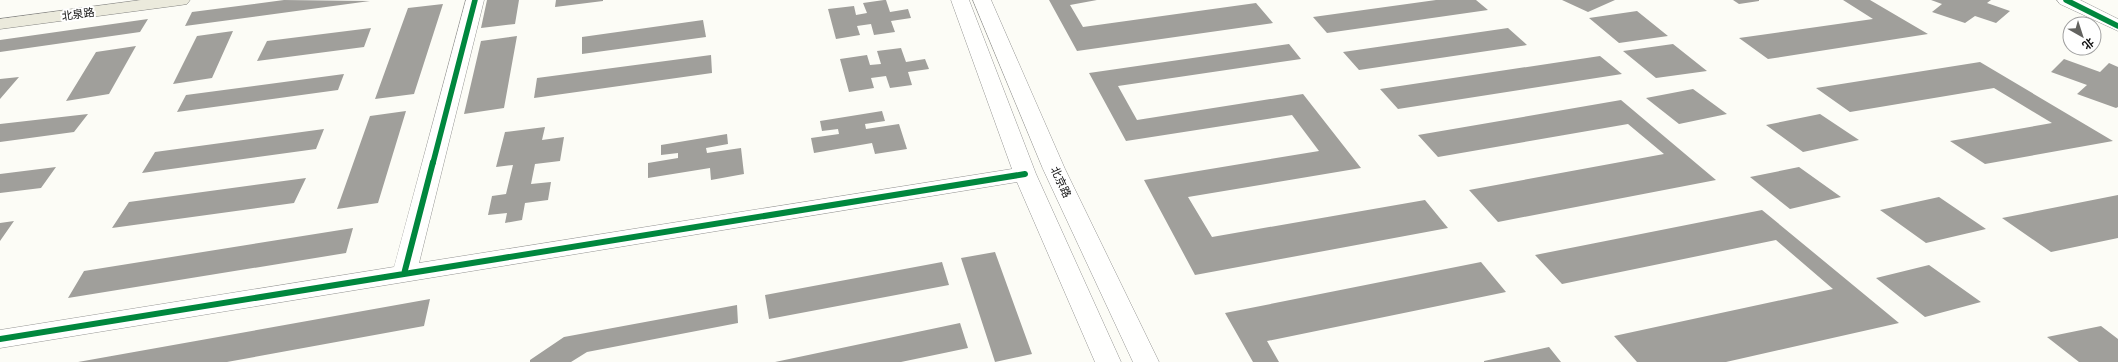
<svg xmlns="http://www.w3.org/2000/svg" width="2118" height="362" viewBox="0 0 2118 362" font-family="'Roboto Serif','Noto Sans SC',serif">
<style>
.building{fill:#a09f9b}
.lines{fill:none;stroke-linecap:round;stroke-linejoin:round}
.minor-casing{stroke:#969694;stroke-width:1}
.major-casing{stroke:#848481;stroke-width:1}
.minor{fill:#fffffe;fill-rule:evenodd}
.major{fill:#ebeadc;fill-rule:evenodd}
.cycleway-far1-casing{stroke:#fff;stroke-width:8}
.cycleway-casing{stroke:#fff;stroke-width:9}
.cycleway-far1{stroke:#00873e;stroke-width:5.5}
.cycleway{stroke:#00873e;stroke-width:6}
.labels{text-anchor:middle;stroke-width:4;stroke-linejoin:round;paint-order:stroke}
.street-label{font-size:11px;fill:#101010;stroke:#fff}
</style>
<rect width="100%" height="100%" fill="#fcfcf6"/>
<path class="building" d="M284,0L370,1L185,26L192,12Z
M487,0H519L515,24L481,28Z
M556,0H603V1L555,7Z
M884,0H886L890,12L908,9L911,18L891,21L895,32L874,35L871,24L857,26L860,35L836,39L828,9L854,6L856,15L867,13L863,3Z
M1049,0H1097L1070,5L1083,27L1256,3L1273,23L1077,51Z
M1436,0H1476L1488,10L1327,33L1313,17Z
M1562,0H1615L1588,12Z
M1733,0H1759V1L1739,4Z
M1843,0H1870L1928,34L1768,59L1739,38L1873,19Z
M1931,0H1991L1987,3L2010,11L1996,23L1975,16L1965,23L1932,12L1942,4Z
M443,4L414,94L375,99L408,8Z
M1637,11L1668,36L1619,43L1589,18Z
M148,19L140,32L0,52V40Z
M703,20L706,37L582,54V37Z
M371,28L364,47L257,61L267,41Z
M1508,28L1527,45L1359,70L1343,52Z
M233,31L212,78L173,84L197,36Z
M517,36L504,108L464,114L481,41Z
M1289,44L1301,59L1118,86L1137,120L1303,94L1361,168L1188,197L1212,237L1425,200L1448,228L1195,275L1144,180L1319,151L1292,115L1126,141L1089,73Z
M1673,44L1707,71L1656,78L1623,51Z
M136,46L109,94L66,101L96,52Z
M901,48L906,62L925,59L929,69L908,72L912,85L890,88L886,76L871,78L874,88L849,92L840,59L867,55L870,65L881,64L877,51Z
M711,55L712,73L534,98L537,78Z
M1600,56L1622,74L1398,109L1380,89Z
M2064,59L2100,72L2109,63L2118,67V107L2116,108L2077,94L2087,85L2051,72Z
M1980,62L2113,141L1985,164L1950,141L2052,123L1994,88L1850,112L1816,88Z
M344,74L338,90L177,112L186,95Z
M19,77L0,99V79Z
M1693,89L1727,114L1679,124L1646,98Z
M1621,100L1716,180L1498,222L1469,190L1664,154L1628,124L1438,157L1418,135Z
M406,111L378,203L337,209L370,116Z
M882,111L885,121L865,124L866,129L899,124L907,149L875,154L872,143L814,153L811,138L839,134L838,129L822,131L820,121Z
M88,114L74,132L0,142V124Z
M1820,114L1859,140L1803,152L1766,125Z
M545,127L542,140L564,137L560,161L535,164L531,184L551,182L548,200L525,203L522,220L505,223L507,213L488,215L492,196L506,194L513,165L496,167L505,132Z
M324,129L316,149L142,173L155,152Z
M727,134L728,144L706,148L707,153L741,148L744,174L711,180L710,168L648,178V163L678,158V153L661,155V145Z
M56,167L41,188L0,193V174Z
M1799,167L1841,197L1790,209L1750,177Z
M306,178L294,203L112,228L129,202Z
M2118,195V238L2051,252L2002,218Z
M1939,197L1986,229L1926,243L1880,210Z
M1762,210L1899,323L1726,362H1637L1614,336L1833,289L1776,240L1562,284L1535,255Z
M14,221L0,241V223Z
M353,228L346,253L68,298L84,271Z
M995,252L1032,354L995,362L961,258Z
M942,262L949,285L769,319L765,295Z
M1481,262L1506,292L1267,341L1279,362H1253L1225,313Z
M1929,265L1981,302L1925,317L1876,278Z
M430,299L424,326L227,362H78Z
M737,305L738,323L587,352L571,362H530V360L564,337Z
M960,323L968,348L901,362H775Z
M2101,326L2118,339V362H2079L2047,337Z
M1549,347L1561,362H1484V361Z"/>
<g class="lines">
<g class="minor-casing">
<path id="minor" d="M466,0H484L419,263L1012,169L951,0H969L1036,174L1121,362H1095L1017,182L0,348V330L394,267Z
M973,0H991L1065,169L1159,362H1133L1043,169Z
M2057,0H2080L2118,19V31L2060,4Z"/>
</g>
<g class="major-casing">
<path id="major" d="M141,0H190L187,4L181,5L0,29V19Z"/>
</g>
<use href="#minor" class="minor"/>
<use href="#major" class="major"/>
<g class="cycleway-far1-casing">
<path id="cycleway-far1" d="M2066,0L2118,26
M433,163L475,0"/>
</g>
<g class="cycleway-casing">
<path id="cycleway" d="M404,274L433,162
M0,339L1025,174"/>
</g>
<use href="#cycleway-far1" class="cycleway-far1"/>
<use href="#cycleway" class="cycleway"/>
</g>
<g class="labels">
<g class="street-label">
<text transform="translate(78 14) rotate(-8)" y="4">北泉路</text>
<text transform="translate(1061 182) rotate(65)" y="4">北京路</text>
</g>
</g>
<g transform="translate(2082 36) rotate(141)"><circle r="19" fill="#ffffff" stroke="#9f9f9f"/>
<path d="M0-3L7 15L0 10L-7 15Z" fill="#636360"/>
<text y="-6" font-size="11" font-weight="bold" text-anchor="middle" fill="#101010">北</text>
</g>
</svg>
